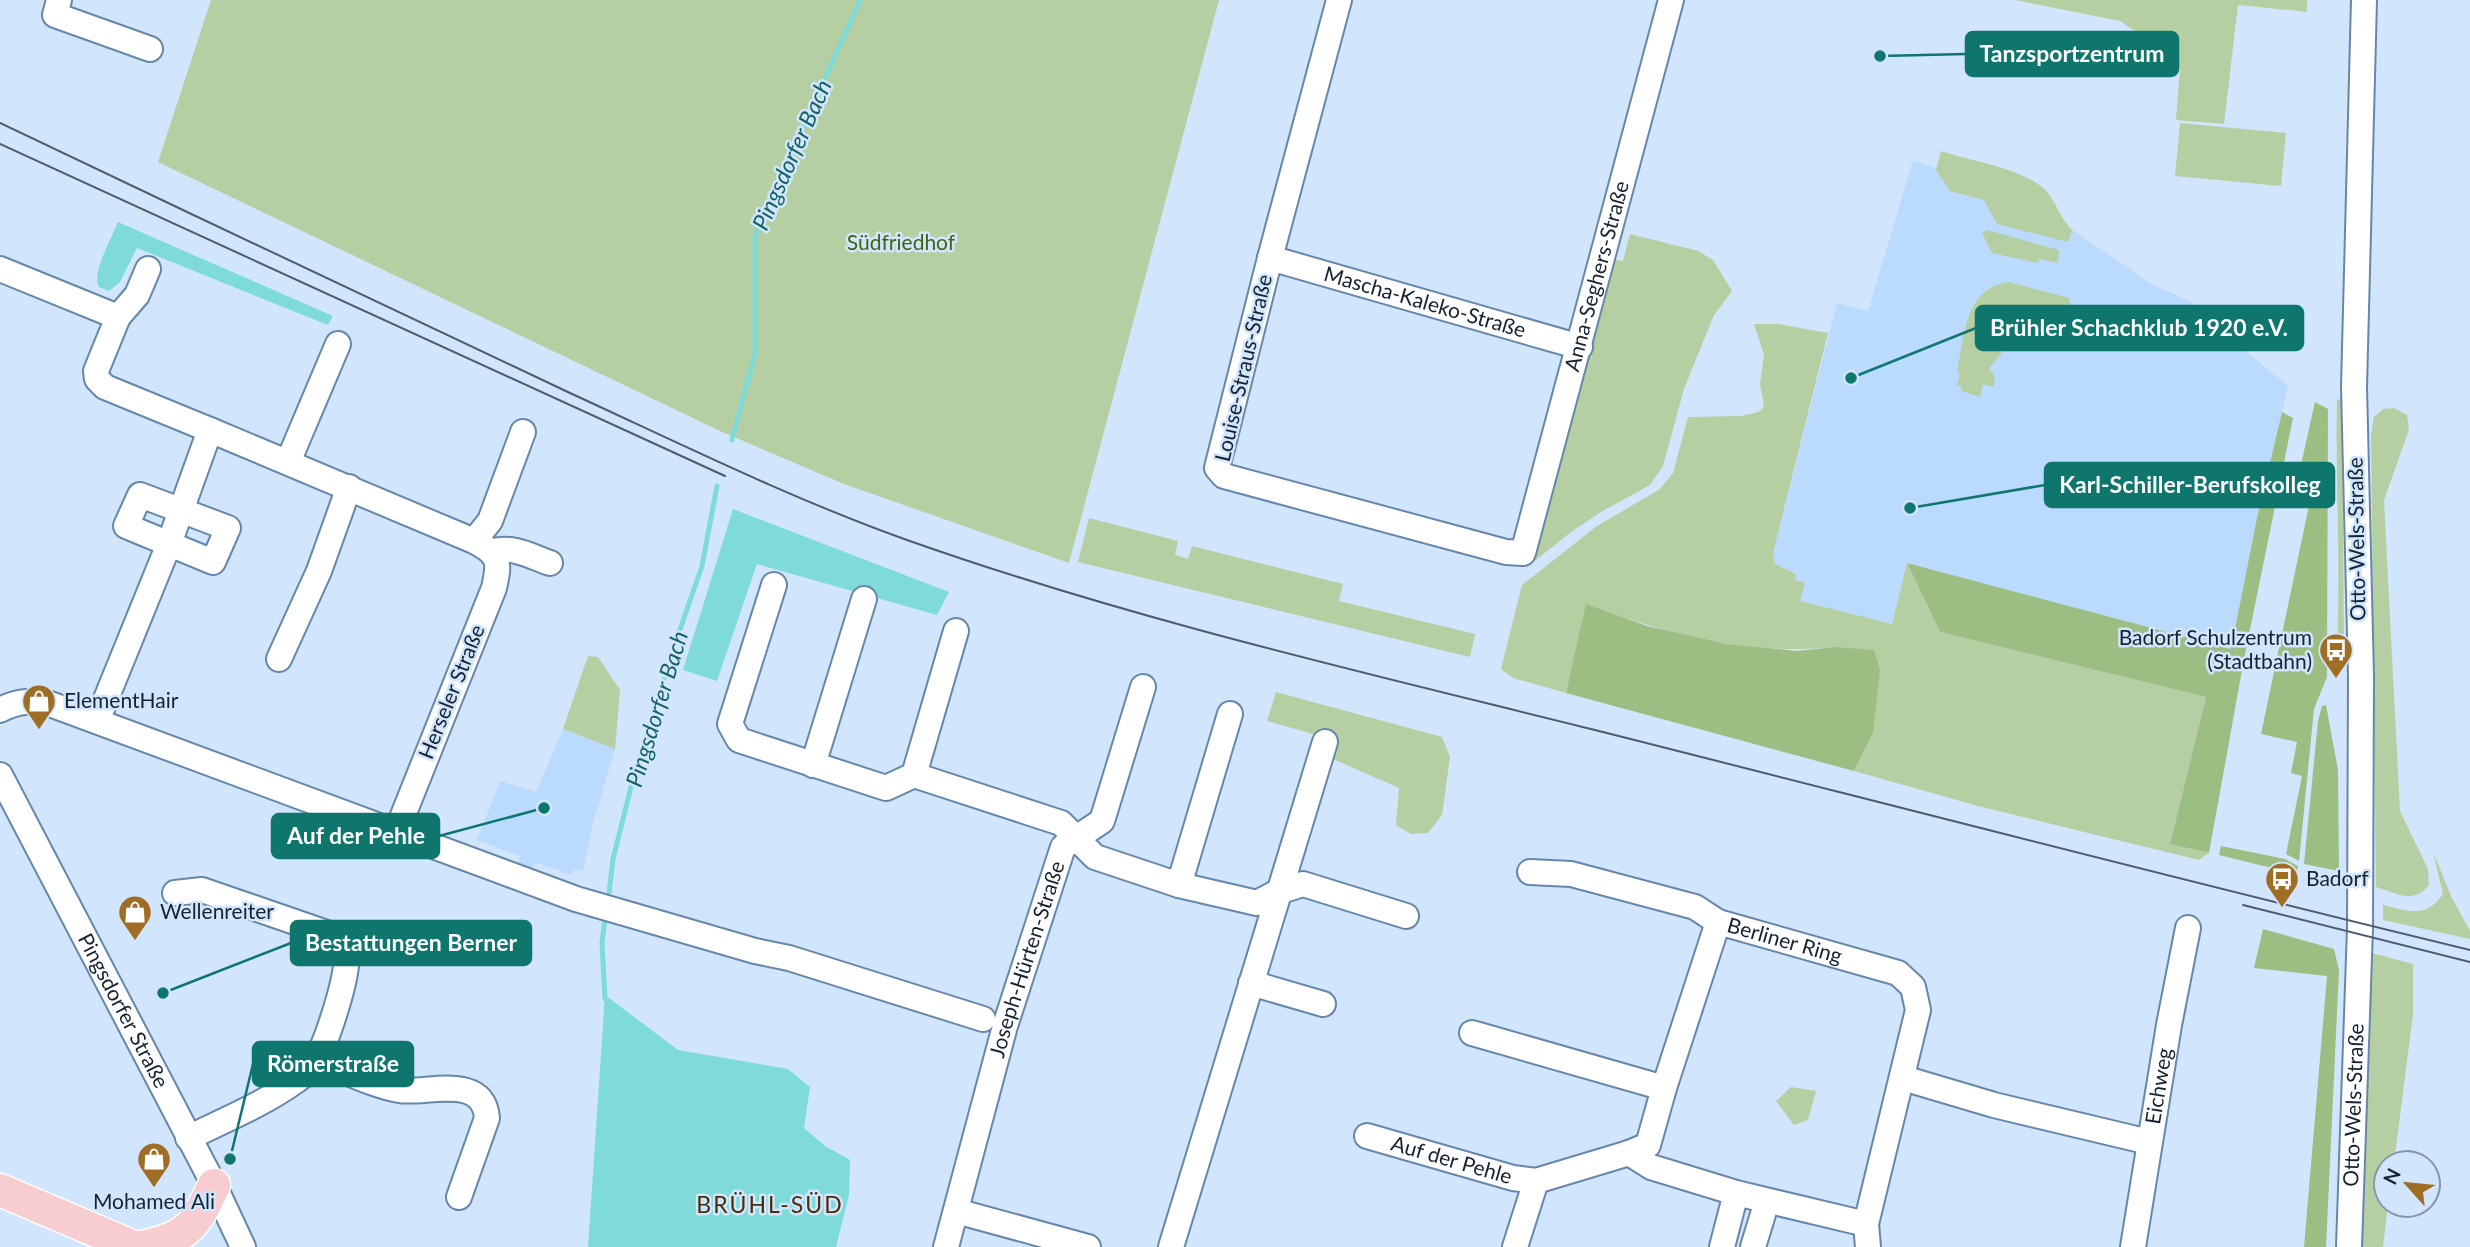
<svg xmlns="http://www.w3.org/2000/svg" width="2470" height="1247" viewBox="0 0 2470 1247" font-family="Lato,sans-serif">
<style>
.built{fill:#badafe}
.green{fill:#b6cfa2}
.forest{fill:#9dbe82}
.water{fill:#7fdbd7}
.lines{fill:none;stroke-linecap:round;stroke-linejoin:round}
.stream{stroke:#7fdbd7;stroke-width:5}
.minor-casing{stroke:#6787aa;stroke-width:28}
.major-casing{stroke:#fff;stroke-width:35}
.minor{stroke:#fff;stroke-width:24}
.major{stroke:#f8cdd1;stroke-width:32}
.tram{stroke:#4d5c6d;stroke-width:2}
.labels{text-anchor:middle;stroke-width:5;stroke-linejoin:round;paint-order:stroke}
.park-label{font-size:21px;fill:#3e650f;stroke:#d1e5fd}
.street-label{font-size:21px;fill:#152230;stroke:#d1e5fd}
.poi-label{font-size:21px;fill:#152230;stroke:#d1e5fd;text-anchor:start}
.water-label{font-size:23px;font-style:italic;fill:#156360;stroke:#d1e5fd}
.neighbourhood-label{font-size:23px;letter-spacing:2px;fill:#472e0b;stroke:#d1e5fd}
.leader{fill:none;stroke:#0f766e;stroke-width:2.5}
.callout-dot{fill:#0f766e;stroke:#d1e5fd;stroke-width:2.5}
.callout{fill:#0f766e;stroke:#0f766e;stroke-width:2.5}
.callout-label{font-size:23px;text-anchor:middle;font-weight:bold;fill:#fff}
</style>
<rect width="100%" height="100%" fill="#d1e5fd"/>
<path class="built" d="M1913,160L2039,207L2150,283L2195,304L2218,328L2288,386L2257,518L2231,649L1907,563L1892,624L1800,601L1794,580L1796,574L1775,564L1773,553L1837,303L1868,311Z
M563,729L615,749L593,823L583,871L575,869L571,875L535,862L532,868L518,863L520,856L477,840L500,781L536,792Z"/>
<path class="green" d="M211,0H1219L1069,563L844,484L720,431L158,162Z
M2015,0H2307V12L2238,5L2224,124L2176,120L2180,68H2174L2165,51L2120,21Z
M2180,123L2286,133L2281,186L2175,176Z
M1941,151C1970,161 2029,169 2048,193C2057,205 2061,219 2072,230L2068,242L1997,224L1984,200L1950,191L1936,170Z
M1987,230L2059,250L2058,263L2039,259L2038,263L1992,253L1982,233Z
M1630,234L1698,251L1713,260L1732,291L1714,315L1684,389L1663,466L1650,485L1601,512L1571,532L1526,568L1610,259L1623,261Z
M2009,282L2069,298L2070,307L2061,311L2027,313L2010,323L2000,336L2001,354L1989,368L1995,377L1994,387L1983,384L1980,397L1961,391L1962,387L1957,385L1960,373L1957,372C1965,336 1964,288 2009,282Z
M1754,324H1778L1828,333L1773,553L1775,564L1796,574L1795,580L1805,583L1800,601L1892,624L1907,563L1940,632L2206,697L2170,844L2209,853L2199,860L1978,806L1854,771L1872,735L1835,647C1746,656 1669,634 1587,605L1566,693L1513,678L1501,669L1522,585L1597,526L1660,489L1673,473L1688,417L1741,416L1759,412L1764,406L1760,384L1764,355Z
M2340,399L2342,405L2344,644H2337C2341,563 2335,481 2337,400Z
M2394,408L2407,415L2409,430L2384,500L2400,811L2428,869L2429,885C2413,905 2397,893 2376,887L2371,435L2374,417L2383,409Z
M1089,518L1178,541L1175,555L1188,559L1192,546L1343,584L1339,601L1475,634L1470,657L1078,562Z
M588,656L598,657L620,690L615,749L563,729Z
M1276,692L1442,737L1450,757L1442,815L1428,833L1411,834L1396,825L1399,788L1333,759L1337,741L1267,721Z
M2433,852L2452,898L2470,931V939L2383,920V905C2408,911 2426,919 2443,894Z
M2368,952L2413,964V1015L2394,1163H2386V1205H2388L2383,1247H2359Z
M1791,1087L1816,1091L1808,1120L1794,1125L1776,1101Z"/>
<path class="forest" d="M2315,402L2328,409L2327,677L2314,709L2299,861L2286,854L2302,776L2291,773L2297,742L2261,734L2312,491L2296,487Z
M2282,412L2293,418L2244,659L2209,853L2170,844L2206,697L1940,632L1907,563L2231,649L2257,518Z
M1586,604L1647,626L1727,644L1797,651L1835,647L1874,650L1880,670L1873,733L1854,771L1566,693Z
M2326,705L2338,770L2339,871L2304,864L2318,721L2322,706Z
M2221,846L2285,859L2298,866L2296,874L2219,855Z
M2263,929L2334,949L2339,970L2326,1247H2304L2327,976L2254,968Z"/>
<path class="water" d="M118,222L143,233L333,316L328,325L137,248L120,282L109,291L99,287C91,273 112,238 118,222Z
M733,509L949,592L937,615L757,564L717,681L683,670Z
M605,995L678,1050L788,1069L810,1087L804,1128L825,1146L850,1160L849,1195L836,1247H588Z"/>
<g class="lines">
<path class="stream" d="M732,440L755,354V236L860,0
M609,893L613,859L634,775L674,647L702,566L717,486
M605,919L602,943L605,999"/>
<g class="minor-casing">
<g id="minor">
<path d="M59,0L55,15L150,49"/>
<path id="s1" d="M1339,0L1270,258L1217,468L1224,476L1506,552L1523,553L1671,0"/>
<path id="s2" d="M1270,258L1580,347"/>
<path d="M0,269L118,317L96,371L97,379L105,387L210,430L169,544L97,721"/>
<path d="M118,317L137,295L148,269"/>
<path d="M210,430L474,541C500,555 500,561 494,588L396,833"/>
<path d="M288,462L338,344"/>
<path d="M140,495L228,528L213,562L126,526Z"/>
<path d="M474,541L490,521L523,432"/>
<path d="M493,551C514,546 530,556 550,563"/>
<path d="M774,585L730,724L739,740L886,788L914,775L1061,823L1095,857L1179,885L1257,903L1278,892L1303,884L1406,916"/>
<path d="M279,659L319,571L349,487"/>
<path d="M0,710C17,701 31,700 50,704L576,899L755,951L789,958L983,1019"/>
<path d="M813,765L864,599"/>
<path id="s3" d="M0,775L214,1185L243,1247"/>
<path d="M914,775L956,631"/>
<path d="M1530,872L1571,874L1695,907L1718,922"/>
<path d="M1179,885L1230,714"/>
<path d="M175,893L202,890L324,932C333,938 343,943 346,954C350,972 326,1045 315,1061C311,1067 303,1076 297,1080C264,1104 225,1120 188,1138"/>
<path d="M1251,983L1323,1004"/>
<path d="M1472,1033L1664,1088"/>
<path d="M316,1060C341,1069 374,1086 399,1090C424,1095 483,1072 487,1118L459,1197"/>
<path d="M1903,1078L1994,1105L2149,1142"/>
<path id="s4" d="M1367,1136L1513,1178L1536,1181"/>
<path d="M1629,1153L1651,1167L1736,1193L1866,1224"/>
<path d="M956,1211L1088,1247"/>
<path id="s5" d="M946,1247L1005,1026L1063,847L1102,821L1143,687"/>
<path d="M1171,1247L1325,742"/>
<path id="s6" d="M1515,1247L1536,1181L1629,1153L1648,1145L1664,1088L1718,922L1898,973L1913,987L1918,1010L1866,1224L1868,1247"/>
<path d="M1722,1247L1736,1193"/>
<path d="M1753,1247L1767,1201"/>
<path id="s7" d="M2133,1247L2169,1025L2188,928"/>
<path id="s8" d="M2349,1247L2360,928L2361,676L2354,387L2364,0"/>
</g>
</g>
<g class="major-casing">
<path id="major" d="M0,1190L134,1247
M140,1247C186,1239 196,1226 214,1185"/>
</g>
<use href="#minor" class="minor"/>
<use href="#major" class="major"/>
<path class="tram" d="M0,123C190,213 379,304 570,393C681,444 792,499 907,540C1130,619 1362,672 1591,729C1884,803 2176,879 2470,950
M0,144L725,476
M2243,905L2470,962"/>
</g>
<defs>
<g id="bus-pin" transform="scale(1.75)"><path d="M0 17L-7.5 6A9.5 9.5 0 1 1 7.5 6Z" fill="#a06d24" stroke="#d1e5fd"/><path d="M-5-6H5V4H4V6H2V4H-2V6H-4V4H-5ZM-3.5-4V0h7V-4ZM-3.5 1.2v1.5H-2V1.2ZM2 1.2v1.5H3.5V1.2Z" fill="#fff"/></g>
<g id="shop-pin" transform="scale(1.75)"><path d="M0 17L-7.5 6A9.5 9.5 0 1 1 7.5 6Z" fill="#a06d24" stroke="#d1e5fd"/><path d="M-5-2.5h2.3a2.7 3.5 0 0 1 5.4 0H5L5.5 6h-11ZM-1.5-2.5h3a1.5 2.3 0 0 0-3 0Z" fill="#fff"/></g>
</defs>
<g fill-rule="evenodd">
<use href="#bus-pin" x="2336" y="650"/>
<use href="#shop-pin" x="39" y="701"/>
<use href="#bus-pin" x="2282" y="879"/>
<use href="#shop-pin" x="135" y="912"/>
<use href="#shop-pin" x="154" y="1159"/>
</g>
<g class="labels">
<g class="park-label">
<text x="901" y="250">Südfriedhof</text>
</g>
<g class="street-label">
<text dy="7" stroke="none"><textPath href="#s1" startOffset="1090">Anna-Seghers-Straße</textPath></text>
<text dy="7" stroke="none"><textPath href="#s2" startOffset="161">Mascha-Kaleko-Straße</textPath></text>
<text transform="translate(1244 368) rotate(-77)" y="7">Louise-Straus-Straße</text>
<text transform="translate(2357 539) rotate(-91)" y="7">Otto-Wels-Straße</text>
<text transform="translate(452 692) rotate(-68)" y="7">Herseler Straße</text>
<text dy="7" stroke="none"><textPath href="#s6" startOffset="490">Berliner Ring</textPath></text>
<text dy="7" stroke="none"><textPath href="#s5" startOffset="299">Joseph-Hürten-Straße</textPath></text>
<text dy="7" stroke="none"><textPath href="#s3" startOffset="266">Pingsdorfer Straße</textPath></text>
<text dy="7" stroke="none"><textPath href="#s7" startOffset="163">Eichweg</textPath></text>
<text dy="7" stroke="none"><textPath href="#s8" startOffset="142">Otto-Wels-Straße</textPath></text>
<text dy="7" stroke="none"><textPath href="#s4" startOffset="88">Auf der Pehle</textPath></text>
</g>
<g class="poi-label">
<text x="2312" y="645" text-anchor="end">Badorf Schulzentrum<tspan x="2312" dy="24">(Stadtbahn)</tspan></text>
<text x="64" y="708">ElementHair</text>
<text x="2306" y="886">Badorf</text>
<text x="160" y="919">Wellenreiter</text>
<text x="154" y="1209" text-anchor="middle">Mohamed Ali</text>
</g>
<g class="water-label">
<text transform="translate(792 155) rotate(-66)" y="8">Pingsdorfer Bach</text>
<text transform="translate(657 709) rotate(-73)" y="8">Pingsdorfer Bach</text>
</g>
<g class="neighbourhood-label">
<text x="770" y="1213">BRÜHL-SÜD</text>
</g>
</g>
<path class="leader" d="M1880 56L1966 54M1851 378L1976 328M1910 508L2045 485M544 808L439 836M163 993L291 943M230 1159L253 1064"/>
<g class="callout-dot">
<circle cx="1880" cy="56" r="7"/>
<circle cx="1851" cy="378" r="7"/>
<circle cx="1910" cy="508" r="7"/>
<circle cx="544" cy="808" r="7"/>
<circle cx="163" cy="993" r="7"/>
<circle cx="230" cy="1159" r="7"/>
</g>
<g class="callout">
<rect x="1966" y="32" width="212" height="44" rx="7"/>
<rect x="1976" y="306" width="327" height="44" rx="7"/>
<rect x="2045" y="463" width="289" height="44" rx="7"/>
<rect x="272" y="814" width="167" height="44" rx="7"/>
<rect x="291" y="921" width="240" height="44" rx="7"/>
<rect x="253" y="1042" width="160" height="44" rx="7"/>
</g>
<g class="callout-label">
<text x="2072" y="62">Tanzsportzentrum</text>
<text x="2139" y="336">Brühler Schachklub 1920 e.V.</text>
<text x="2190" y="493">Karl-Schiller-Berufskolleg</text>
<text x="356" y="844">Auf der Pehle</text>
<text x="411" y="951">Bestattungen Berner</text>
<text x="333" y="1072">Römerstraße</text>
</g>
<g transform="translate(2407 1184) rotate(297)"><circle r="33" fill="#d1e5fd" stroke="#8697ab" stroke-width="2"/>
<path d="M0-5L12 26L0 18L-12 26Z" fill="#a06d24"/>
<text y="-10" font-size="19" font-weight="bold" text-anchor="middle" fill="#152230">N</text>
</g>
</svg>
